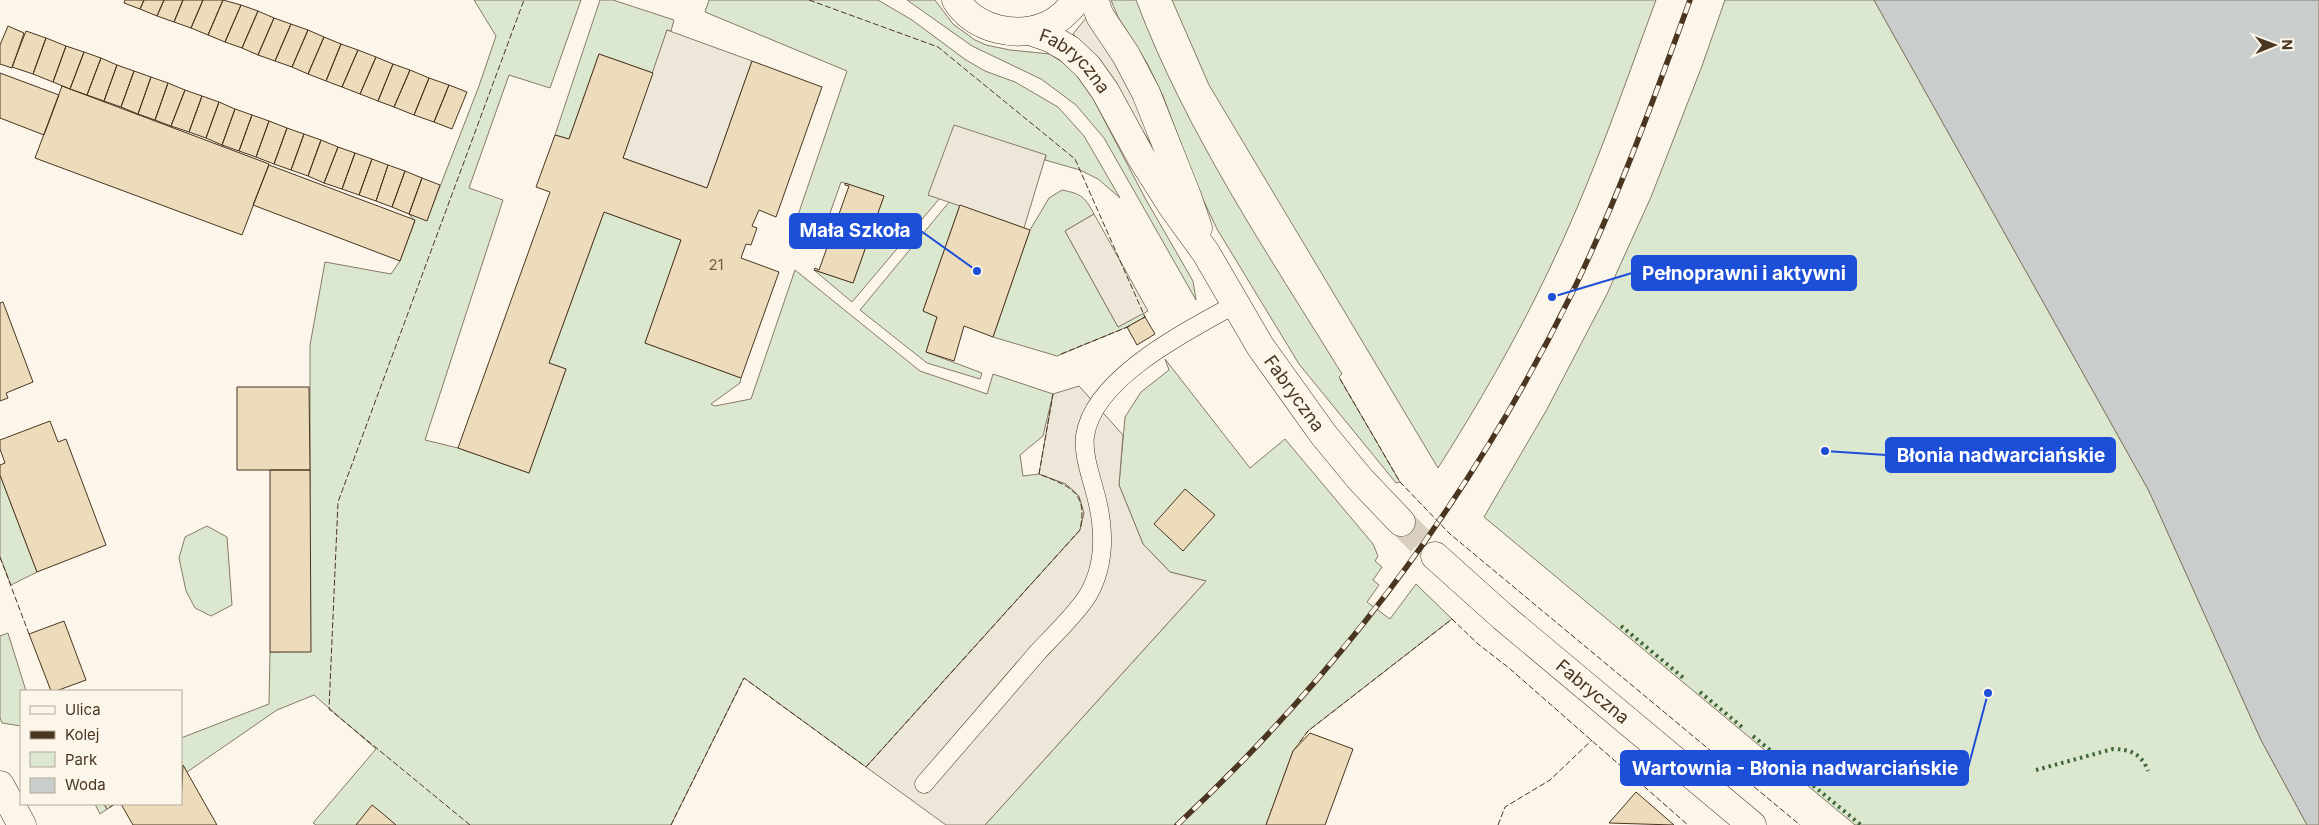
<svg xmlns="http://www.w3.org/2000/svg" width="2319" height="825" viewBox="0 0 2319 825" font-family="Inter,sans-serif">
<style>
.green{fill:#dce7d0;stroke:#887966}
.parking{fill:#ede7d9;stroke:#887966}
.water{fill:#c9cecd;stroke:#887966}
.building{fill:#ecdcbc;stroke:#4a3520}
.lines{fill:none;stroke-linecap:round;stroke-linejoin:round}
.tertiary-tunnel{stroke:#d8cfc1;stroke-width:28;stroke-dasharray:28 14;stroke-linecap:butt}
.service-casing{stroke:#4a3520;stroke-width:19}
.minor-casing{stroke:#4a3520;stroke-width:29}
.tertiary-casing{stroke:#4a3520;stroke-width:29}
.service{stroke:#fbf6e9;stroke-width:18}
.minor{stroke:#fbf6e9;stroke-width:28}
.tertiary{stroke:#fbf6e9;stroke-width:28}
.rail-casing{stroke:#4a3520;stroke-width:5.5}
.rail{stroke:#fbf6e9;stroke-width:4;stroke-dasharray:11;stroke-linecap:butt}
.hedge{stroke:#436837;stroke-width:4;stroke-dasharray:2.5 4;stroke-linecap:butt}
.fence{stroke:#4a3520;stroke-width:1;stroke-dasharray:6 2.5;stroke-linecap:butt}
.labels{text-anchor:middle;stroke-width:4;stroke-linejoin:round;paint-order:stroke}
.number-label{font-size:15px;fill:#725f47}
.street-label{font-size:18px;fill:#4a3520;stroke:#fbf6e9}
.leader{fill:none;stroke:#1d4ed8;stroke-width:2}
.callout-dot{fill:#1d4ed8;stroke:#fbf6e9;stroke-width:2}
.callout{fill:#1d4ed8;stroke:#1d4ed8;stroke-width:2}
.callout-label{font-size:19px;text-anchor:middle;font-weight:bold;fill:#fff}
</style>
<rect width="100%" height="100%" fill="#fbf6e9"/>
<path class="green" d="M474,0H581L550,88L509,75L469,188L503,200L425,440L458,448L529,473L566,369L549,363L604,212L681,240L645,343L741,378L740,383L711,404L715,406L751,399L795,270L920,371L987,394L993,374L1053,394L1043,436L1020,455L1023,476L1039,474L1066,484L1079,496L1084,513L1080,530L866,767L744,678L671,825H396L372,806L356,825H316L313,823L376,749L314,695L277,710L187,772L181,766V738L269,704L270,652L310,651V345L325,262L391,274L400,261L415,221L409,214L427,220L479,86L496,36Z
M600,0H613L674,20L671,31L667,30L653,73L599,54L569,139L555,135Z
M709,0H878L912,20L966,60L985,71L1015,82L1058,107L1084,136L1120,198L1098,179L1080,170L1045,160L1046,156L928,195L940,198L852,302L814,270L853,283L884,196L841,182L824,230L796,221L847,71L705,12Z
M907,0H935L953,24L975,40L986,45L1010,50L1050,54L1068,66L1086,85L1145,198L1193,281L1196,300L1104,138L1076,105L1041,79L972,46Z
M1111,0H1136C1186,133 1268,254 1342,374L1339,377L1400,482L1396,483L1299,364L1217,229L1198,189L1163,96L1147,63L1118,17Z
M1172,0H1656C1622,92 1590,186 1547,274C1515,341 1478,405 1438,468L1209,85Z
M1725,0H1874L2149,491L2261,740L2307,825H1855L1484,517L1546,411L1607,294L1651,197L1702,66Z
M1062,190C1082,194 1085,197 1094,214L1065,231L1118,327L1143,313L1145,317L1127,327L1057,356L993,337L1030,230L1049,198Z
M950,201L960,205L923,311L937,317L926,352L982,373L980,379L927,363L860,310Z
M1165,359L1250,468L1285,439L1373,544L1378,556L1375,561L1382,567L1373,580L1379,585L1367,602L1390,619L1416,584L1452,619L1308,731L1293,751L1266,825H985L1206,581L1170,572L1143,544L1119,485L1125,417L1141,392L1169,370Z
M0,475L37,572L11,585L0,557Z
M207,526L227,537L232,605L211,616L195,608L186,591L179,558L185,537Z
M8,633L26,691H21V726L2,723L0,718V636Z
M95,804H115L100,814Z"/>
<path class="parking" d="M1086,18L1111,56L1135,101L1165,166L1101,65L1073,34Z
M667,30L752,61L707,188L623,158Z
M954,125L1046,155L1024,228L928,195Z
M1094,214L1148,311L1118,327L1065,231Z
M1079,386L1123,435L1119,485L1143,544L1170,572L1206,581L985,825H946L866,767L1080,530L1084,513L1079,496L1066,484L1039,474L1053,394Z"/>
<path class="water" d="M1874,0H2319V825H2307L2261,740L2149,491Z"/>
<path class="building" d="M125,0H144L140,9L124,3Z
M144,0H164L157,16L140,9Z
M164,0H183L174,22L157,16Z
M183,0H203L191,28L174,22Z
M203,0H223L208,35L191,28Z
M223,0L241,5L225,42L208,35Z
M241,5L258,11L242,48L225,42Z
M258,11L274,18L258,55L242,48Z
M274,18L291,24L275,61L258,55Z
M291,24L308,30L292,67L275,61Z
M8,26L24,33L12,68L0,64V45Z
M308,30L324,37L308,74L292,67Z
M26,31L46,38L33,74L12,67Z
M324,37L341,44L326,81L308,74Z
M46,38L66,46L53,82L33,74Z
M341,44L358,50L342,87L326,81Z
M66,46L84,52L70,89L53,82Z
M358,50L376,57L360,94L342,87Z
M84,52L101,58L87,95L70,89Z
M599,54L653,73L623,158L707,188L752,61L822,87L776,217L759,210L752,226L757,228L751,245L746,244L741,258L779,272L741,378L645,343L681,240L604,212L549,363L566,369L529,473L458,448L550,192L536,187L555,135L569,139Z
M376,57L393,64L378,101L360,94Z
M101,58L117,65L104,101L87,95Z
M393,64L410,70L394,107L378,101Z
M117,65L134,71L121,107L104,101Z
M410,70L429,78L414,115L394,107Z
M134,71L151,77L138,114L121,107Z
M0,73L59,95L44,135L0,118Z
M151,77L168,83L155,120L138,114Z
M429,78L449,85L434,122L414,115Z
M168,83L185,90L171,126L155,120Z
M449,85L467,92L452,129L434,122Z
M62,86L269,164L242,235L35,158Z
M185,90L202,96L189,132L171,126Z
M202,96L219,102L206,138L189,132Z
M219,102L235,109L222,145L206,138Z
M235,109L252,115L239,151L222,145Z
M252,115L269,121L256,157L239,151Z
M269,121L287,128L274,164L256,157Z
M287,128L304,134L291,170L274,164Z
M304,134L321,140L308,176L291,170Z
M321,140L338,147L324,183L308,176Z
M338,147L355,153L342,189L324,183Z
M355,153L372,159L359,195L342,189Z
M372,159L388,165L376,201L359,195Z
M269,165L415,220L400,261L253,205Z
M388,165L405,171L392,207L376,201Z
M405,171L422,178L409,214L392,207Z
M422,178L440,185L427,221L409,214Z
M845,183L884,196L853,283L814,270L815,268L819,270L849,186L845,185Z
M960,205L1030,230L993,337L964,326L954,361L926,352L937,317L923,311Z
M3,302L33,382L6,393L8,398L0,401V303Z
M1145,317L1155,334L1137,345L1127,327Z
M237,387H309L310,470H237Z
M50,421L58,442L66,439L106,545L37,572L0,475V465L5,463L0,449V440Z
M270,470H310L311,652H270Z
M1185,489L1215,515L1183,551L1154,524Z
M64,621L86,680L56,691H51L29,634Z
M1310,733L1353,749L1325,825H1266L1293,751Z
M183,765L217,825H133L121,804H181Z
M1636,792L1674,825L1609,823Z
M372,805L382,813L396,825H356Z"/>
<g class="lines">
<path class="tertiary-tunnel" d="M1401,522L1435,556"/>
<g class="service-casing">
<path id="service" d="M924,784C962,740 1000,696 1038,652C1053,636 1077,613 1088,595C1108,561 1104,521 1093,485C1089,470 1083,452 1085,436C1093,378 1187,331 1234,305"/>
</g>
<g class="minor-casing">
<path id="minor" d="M0,785L22,825"/>
</g>
<g class="tertiary-casing">
<g id="tertiary">
<path d="M956,0C975,30 1017,39 1048,25C1060,20 1069,10 1077,0"/>
<path d="M1094,0L1100,16L1126,55L1146,93L1187,196L1198,228"/>
<path id="s1" d="M1030,31L1050,38L1069,49L1088,67L1105,91L1141,157L1172,206L1206,253L1260,346L1323,434L1360,479L1401,522"/>
<path id="s2" d="M1435,556L1503,617L1752,825"/>
</g>
</g>
<use href="#service" class="service"/>
<use href="#minor" class="minor"/>
<use href="#tertiary" class="tertiary"/>
<g class="rail-casing">
<path id="rail" d="M1177,825C1340,673 1474,493 1572,293C1618,199 1654,98 1690,0"/>
</g>
<use href="#rail" class="rail"/>
<path class="hedge" d="M1621,626L1686,680
M1700,692L1742,727
M1753,736L1861,825
M2036,770L2113,749C2130,749 2142,754 2148,771"/>
<path class="fence" d="M809,0L938,47L1075,159L1145,317L1143,318
M1061,354L1130,326
M1340,379L1400,482L1450,534L1800,825
M0,557L29,634
M1300,742L1308,731L1452,619L1478,644L1509,668L1688,825
M104,804L107,809L115,804
M470,825L329,709L338,502L524,0
M671,825L744,678L866,767L1080,530C1088,492 1071,487 1039,474L1053,394
M1498,825L1505,807L1550,780L1592,740"/>
</g>
<g class="labels">
<g class="number-label">
<text x="716" y="270">21</text>
</g>
<g class="street-label">
<text dy="6" stroke="none"><textPath href="#s1" startOffset="55">Fabryczna</textPath></text>
<text dy="6" stroke="none"><textPath href="#s1" startOffset="456">Fabryczna</textPath></text>
<text dy="6" stroke="none"><textPath href="#s2" startOffset="208">Fabryczna</textPath></text>
</g>
</g>
<path class="leader" d="M977 271L921 231M1552 297L1632 273M1825 451L1886 455M1988 693L1968 768"/>
<g class="callout-dot">
<circle cx="977" cy="271" r="5"/>
<circle cx="1552" cy="297" r="5"/>
<circle cx="1825" cy="451" r="5"/>
<circle cx="1988" cy="693" r="5"/>
</g>
<g class="callout">
<rect x="790" y="214" width="131" height="34" rx="5"/>
<rect x="1632" y="256" width="224" height="34" rx="5"/>
<rect x="1886" y="438" width="229" height="34" rx="5"/>
<rect x="1621" y="751" width="347" height="34" rx="5"/>
</g>
<g class="callout-label">
<text x="855" y="237">Mała Szkoła</text>
<text x="1744" y="280">Pełnoprawni i aktywni</text>
<text x="2001" y="462">Błonia nadwarciańskie</text>
<text x="1795" y="775">Wartownia - Błonia nadwarciańskie</text>
</g>
<rect x="20" y="690" width="162" height="115" fill="#fbf6e9" stroke="#b4a999"/>
<rect x="30" y="706" width="25" height="8" fill="#fbf6e9" stroke="#b4a999"/>
<text x="65" y="715" font-size="15" fill="#4a3520">Ulica</text>
<rect x="30" y="731" width="25" height="8" fill="#4a3520" stroke="#b4a999"/>
<text x="65" y="740" font-size="15" fill="#4a3520">Kolej</text>
<rect x="30" y="752" width="25" height="15" fill="#dce7d0" stroke="#b4a999"/>
<text x="65" y="765" font-size="15" fill="#4a3520">Park</text>
<rect x="30" y="778" width="25" height="15" fill="#c9cecd" stroke="#b4a999"/>
<text x="65" y="790" font-size="15" fill="#4a3520">Woda</text>
<g transform="translate(2274 45) rotate(89)" stroke="#fbf6e9" stroke-width="4" paint-order="stroke">
<path d="M0-4L9 19L0 12L-9 19Z" fill="#4a3520"/>
<text y="-8" font-size="14" font-weight="bold" text-anchor="middle" fill="#4a3520">N</text>
</g>
</svg>
